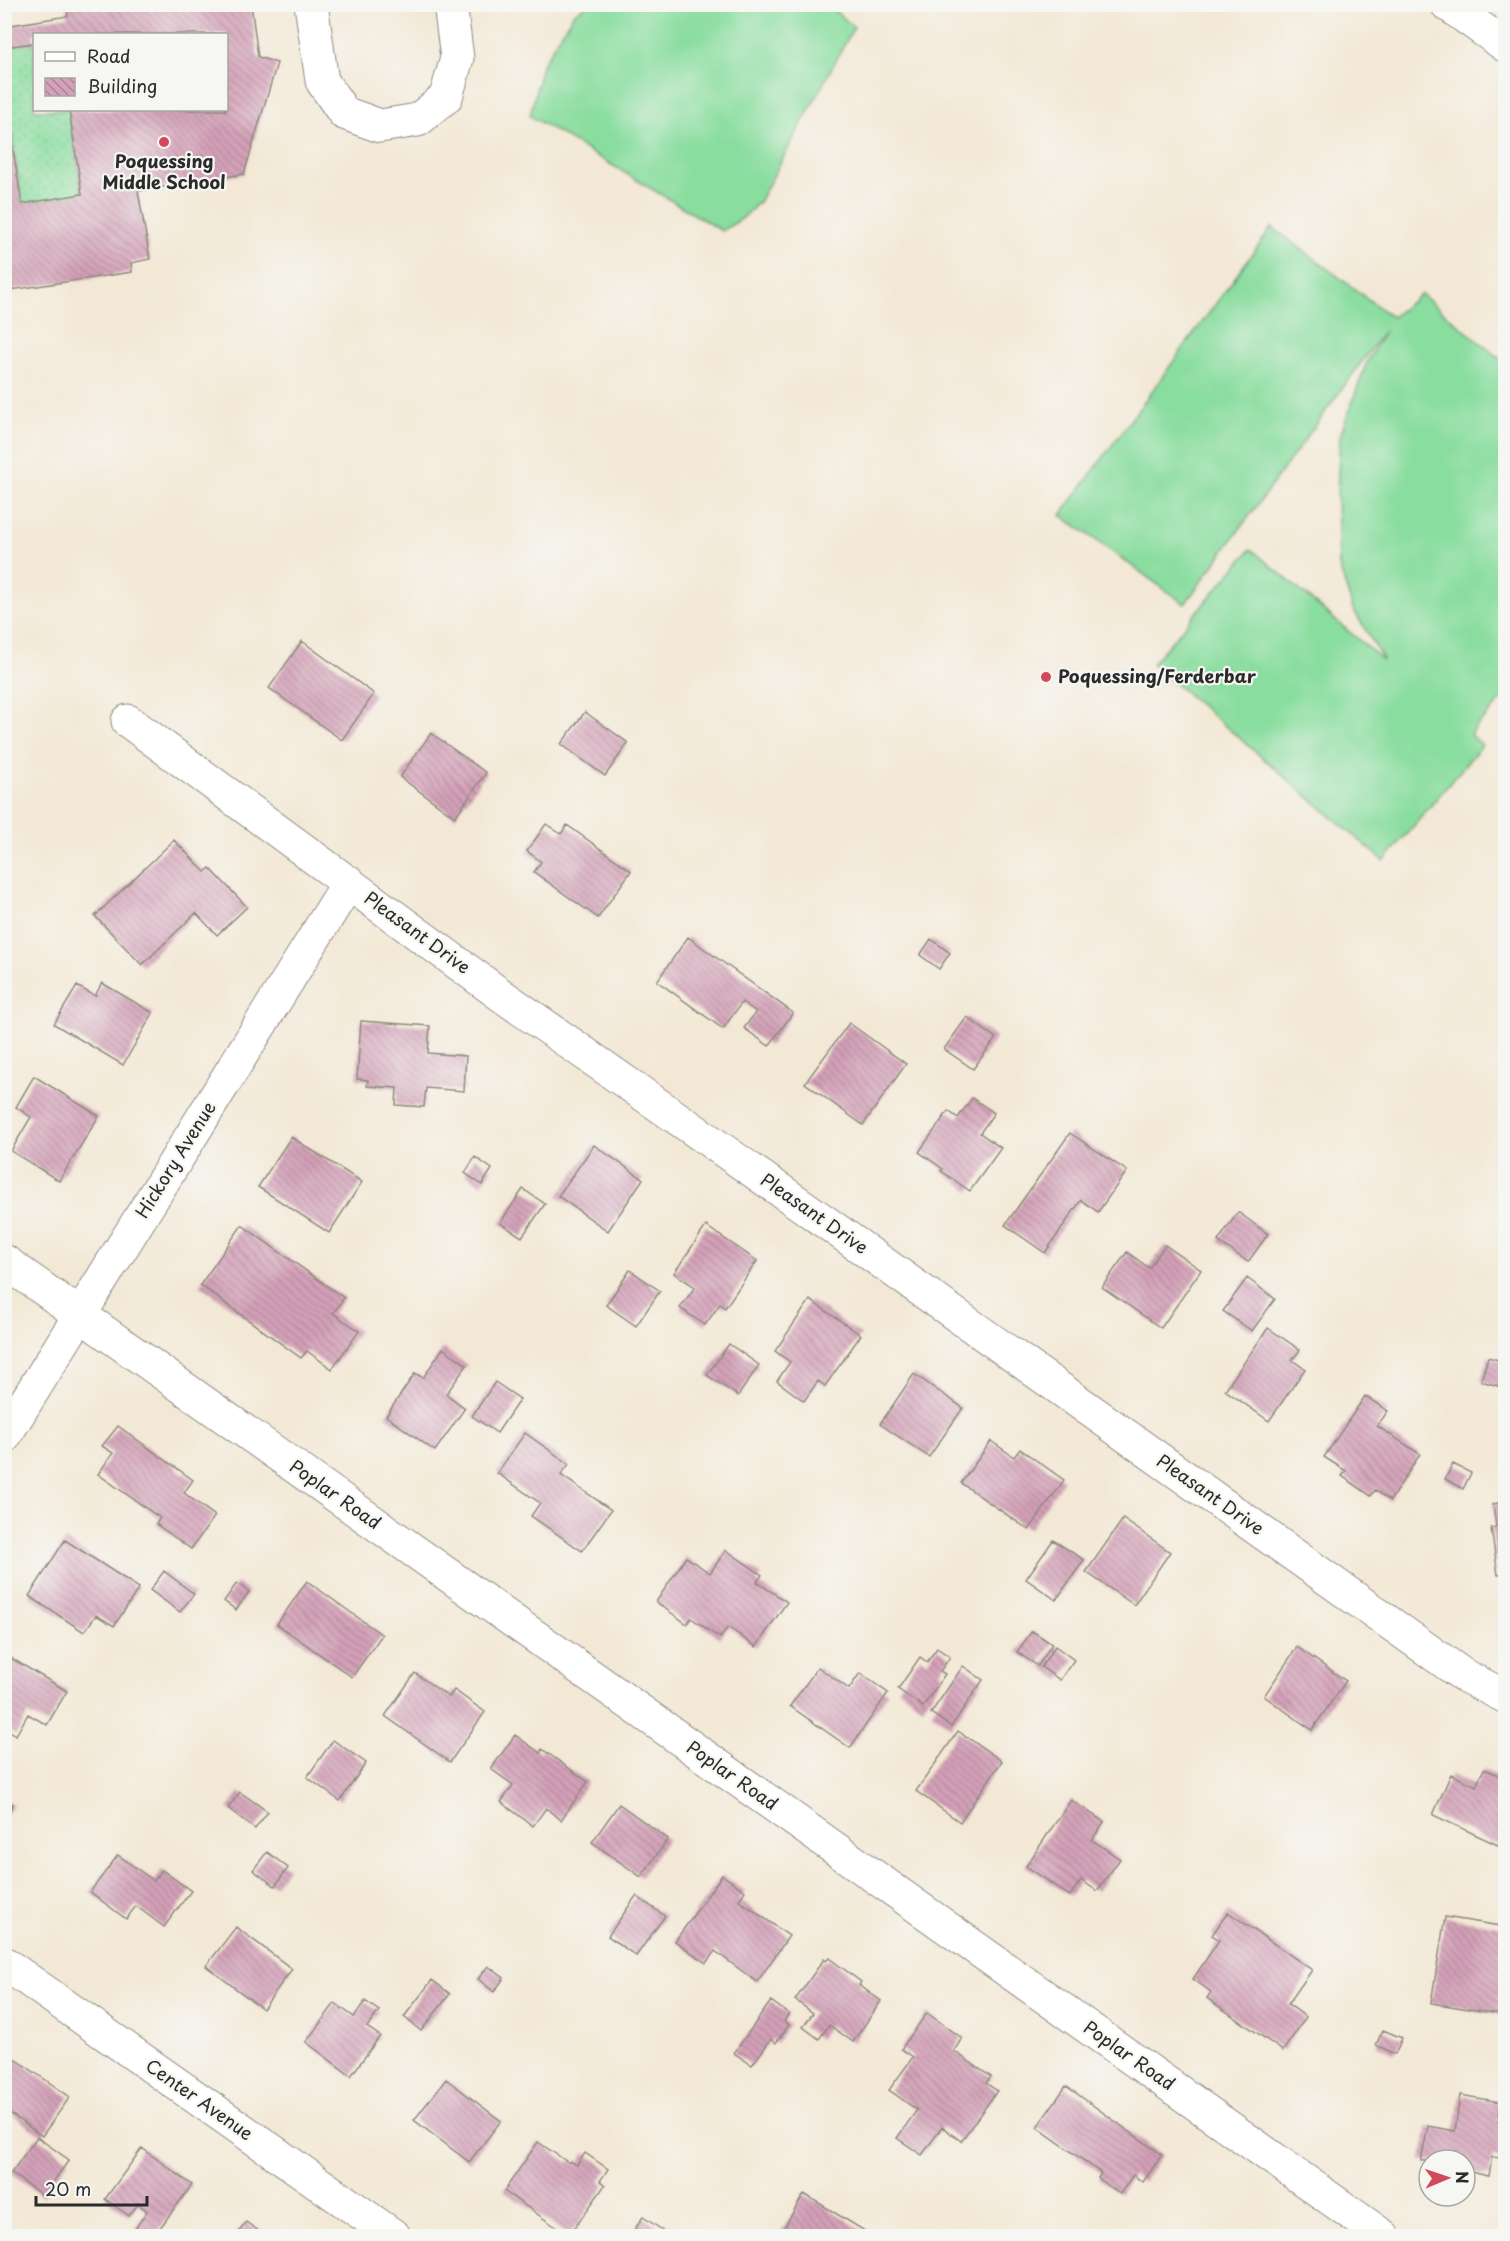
<svg xmlns="http://www.w3.org/2000/svg" width="1510" height="2241" viewBox="0 0 1510 2241" font-family="'Playpen Sans',sans-serif">
<style>
.grass{fill:url(#grass-dots);stroke:#5a8465;stroke-width:1.5}
.garden{fill:#89dd9f;stroke:#5a8465;stroke-width:1.5}
.building{fill:url(#building-back-hatch)}
.lines{fill:none;stroke-linecap:round;stroke-linejoin:round}
.minor-casing{stroke:#8f8a80;stroke-width:35}
.minor{stroke:#fff;stroke-width:33}
.poi-dot{fill:#d1495b;stroke:#f6f6f2;stroke-width:2}
.labels{text-anchor:middle;stroke-width:4.5;stroke-linejoin:round;paint-order:stroke}
.poi-label{font-size:18px;font-weight:bold;fill:#2b2b2b;stroke:#f6f6f2}
.street-label{font-size:18px;fill:#2b2b2b;stroke:#f6f6f2}
</style>
<defs>
<pattern id="grass-dots" width="8" height="8" patternUnits="userSpaceOnUse" patternTransform="scale(1.5)"><rect width="8" height="8" fill="#89dd9f"/><path d="M2 2h.1M6 6h.1" fill="none" stroke="#76be89" stroke-width="1.8" stroke-linecap="round"/></pattern>
<pattern id="building-back-hatch" width="6" height="6" patternUnits="userSpaceOnUse" patternTransform="scale(1.5)"><rect width="6" height="6" fill="#d4a1b8"/><path d="M-1 5l2 2M0 0l6 6M5-1l2 2" fill="none" stroke="#ac8396"/></pattern>
</defs>
<rect width="100%" height="100%" fill="#f6f6f2"/>
<filter id="ink" filterUnits="userSpaceOnUse"><feTurbulence type="fractalNoise" baseFrequency=".0167" numOctaves="2"/><feDisplacementMap in="SourceGraphic" scale="12" xChannelSelector="R" yChannelSelector="G"/><feConvolveMatrix kernelMatrix="1 2 1 2 8 2 1 2 1" color-interpolation-filters="sRGB"/></filter>
<filter id="wash" filterUnits="userSpaceOnUse"><feTurbulence type="fractalNoise" baseFrequency=".008" numOctaves="4" result="noise"/><feDisplacementMap in="SourceGraphic" scale="24" xChannelSelector="R" yChannelSelector="G"/><feGaussianBlur stdDeviation="1.35" result="paint"/><feColorMatrix in="noise" values="0 0 0 0 0 0 0 0 0 0 0 0 0 0 0 0 0 1.4 0 .05"/><feComposite in="paint" operator="in"/></filter>
<g filter="url(#wash)">
<rect width="100%" height="100%" fill="#f3e8d5"/>
<path class="grass" d="M34,43V110H69L82,194L22,204L5,85L4,47Z"/>
<path class="garden" d="M587,5H827L854,27L759,202L743,218L722,231L530,116L542,65L574,13Z
M1272,227L1392,317L1421,294L1505,363V696L1470,734L1482,745L1384,861L1152,664L1251,549L1384,661L1353,609L1339,566L1337,493L1340,436L1366,364L1385,330L1185,604L1061,515Z"/>
<g id="blocks">
<path class="building" d="M66,4H251L258,57L277,63L244,174L138,191L150,259L131,263L132,272L4,291V94L22,204L82,194L69,110H226V34H34V43L5,47V26L68,16Z
M302,641L374,694L342,740L269,688Z
M585,712L628,743L605,776L561,744Z
M431,733L486,773L455,817L400,777Z
M546,824L561,834L567,825L631,871L598,918L534,872L541,862L527,851Z
M174,840L205,872L210,868L247,907L217,935L196,913L142,965L95,916Z
M688,937L793,1013L769,1046L744,1028L756,1012L742,1002L723,1029L657,981Z
M931,939L950,953L939,969L920,955Z
M102,983L153,1013L123,1065L54,1024L77,986L95,996Z
M967,1017L996,1038L973,1069L944,1049Z
M361,1021L430,1026L428,1053L466,1056L464,1091L426,1088L424,1107L396,1105L397,1088L367,1086L368,1080L357,1079Z
M849,1023L906,1064L863,1125L805,1083Z
M34,1076L99,1116L59,1181L11,1151L31,1117L16,1107Z
M972,1098L994,1113L980,1133L1001,1148L970,1191L941,1171L943,1169L919,1152L948,1111L958,1118Z
M1070,1133L1127,1171L1098,1212L1081,1200L1045,1253L1005,1225Z
M291,1137L362,1182L329,1233L258,1187Z
M594,1145L643,1179L608,1231L558,1196Z
M475,1157L492,1169L482,1185L465,1173Z
M523,1189L545,1204L522,1237L500,1223Z
M1238,1212L1268,1234L1248,1262L1218,1241Z
M242,1225L344,1298L333,1313L359,1331L332,1369L307,1351L301,1358L200,1285Z
M706,1226L757,1261L725,1308L720,1304L705,1325L680,1308L695,1287L674,1273Z
M1165,1245L1201,1270L1161,1328L1102,1287L1127,1252L1149,1268Z
M630,1270L660,1291L636,1326L606,1305Z
M1247,1278L1275,1299L1252,1331L1223,1311Z
M810,1300L861,1335L825,1386L818,1381L804,1401L777,1381L790,1362L775,1351Z
M1268,1328L1300,1350L1292,1360L1305,1369L1269,1421L1225,1390Z
M729,1344L759,1365L738,1396L707,1375Z
M443,1348L467,1365L446,1394L465,1408L435,1451L386,1416L415,1373L423,1378Z
M1488,1357L1505,1362L1498,1386L1481,1381Z
M914,1374L963,1408L929,1457L880,1424Z
M495,1382L520,1399L497,1433L472,1416Z
M1365,1396L1388,1411L1377,1426L1420,1454L1390,1501L1375,1490L1371,1496L1342,1476L1346,1471L1324,1457Z
M118,1426L193,1480L184,1493L215,1516L191,1549L156,1524L160,1518L98,1474L113,1453L102,1446Z
M525,1433L569,1464L561,1475L611,1510L582,1551L531,1516L540,1503L497,1473Z
M991,1441L1014,1457L1020,1449L1064,1480L1029,1530L961,1483Z
M1453,1464L1471,1473L1463,1489L1445,1479Z
M1506,1502V1574L1498,1575L1491,1528L1496,1527L1493,1504Z
M1123,1519L1170,1552L1134,1605L1086,1572Z
M65,1540L139,1588L114,1626L96,1615L84,1632L29,1596Z
M1053,1540L1084,1560L1056,1600L1026,1579Z
M726,1550L762,1575L757,1582L787,1602L756,1647L728,1627L720,1638L691,1618L687,1624L656,1602L686,1557L710,1573Z
M164,1571L194,1594L180,1612L150,1590Z
M307,1581L382,1635L352,1677L277,1624Z
M237,1583L249,1592L236,1610L224,1601Z
M1032,1631L1052,1644L1038,1666L1017,1652Z
M1055,1646L1074,1660L1060,1680L1041,1667Z
M1297,1647L1346,1681L1312,1730L1264,1696Z
M937,1648L950,1657L940,1671L945,1674L923,1707L898,1689L920,1657L927,1662Z
M4,1654L67,1691L47,1725L28,1714L16,1735L4,1728Z
M963,1666L983,1680L951,1727L931,1713Z
M818,1667L849,1689L860,1673L888,1693L850,1748L790,1706Z
M415,1673L449,1697L454,1690L485,1712L450,1762L385,1716Z
M958,1731L1002,1761L960,1822L916,1791Z
M515,1735L540,1753L542,1749L588,1782L561,1820L546,1808L533,1826L501,1802L513,1785L491,1769Z
M333,1740L366,1763L340,1801L307,1777Z
M1484,1769L1506,1778V1835L1500,1846L1433,1815L1451,1774L1476,1786Z
M240,1792L268,1812L255,1829L228,1808Z
M4,1799L13,1804L4,1819Z
M1071,1800L1104,1822L1092,1840L1120,1859L1097,1891L1081,1880L1070,1896L1026,1866Z
M619,1804L668,1839L641,1877L592,1842Z
M267,1852L288,1868L275,1886L253,1870Z
M118,1855L154,1881L162,1870L191,1891L164,1927L136,1906L126,1919L90,1892Z
M722,1875L745,1891L739,1900L789,1936L757,1982L715,1951L706,1963L675,1941Z
M636,1896L665,1916L636,1956L608,1936Z
M1228,1912L1312,1970L1288,2004L1306,2017L1283,2051L1207,1998L1211,1992L1193,1979L1219,1940L1212,1935Z
M1445,1917L1506,1927V2015L1431,2003Z
M236,1927L292,1969L263,2009L206,1966Z
M829,1958L861,1982L859,1985L881,2001L853,2042L829,2025L819,2039L803,2027L813,2013L795,2000L824,1959L826,1961Z
M488,1966L504,1978L494,1992L478,1979Z
M432,1980L450,1994L421,2031L404,2017Z
M365,2001L379,2011L367,2027L380,2036L351,2076L306,2042L335,2003L354,2017Z
M771,2001L789,2014L784,2021L789,2025L776,2043L771,2039L752,2065L734,2053Z
M927,2013L962,2038L954,2051L991,2077L986,2083L997,2091L961,2141L942,2127L922,2155L897,2138L917,2110L889,2090L913,2057L901,2049Z
M1383,2030L1402,2038L1395,2054L1376,2045Z
M4,2051L70,2097L42,2136L4,2109Z
M446,2079L501,2121L469,2162L414,2120Z
M1066,2086L1162,2155L1143,2182L1133,2175L1120,2194L1098,2178L1101,2173L1037,2127Z
M1460,2095L1501,2102L1498,2122L1506,2123V2133L1501,2158L1492,2157L1489,2176L1465,2171V2160L1421,2161L1428,2126L1455,2131Z
M37,2137L69,2160L43,2196L11,2173Z
M538,2142L569,2163L570,2161L577,2165L585,2153L608,2169L600,2181L605,2185L569,2236L504,2191Z
M142,2148L192,2185L154,2236H146L135,2229L147,2211L138,2204L129,2216L105,2199Z
M804,2194L873,2236H772L774,2232L779,2236Z
M643,2217L671,2236H630Z
M246,2222L266,2236H236Z"/>
</g>
</g>
<g filter="url(#ink)">
<use href="#blocks" fill-opacity="0" stroke="#8f8a80" stroke-width="1.5"/>
<g class="lines">
<g class="minor-casing">
<path id="minor" d="M311,4L322,81L344,113L380,126L418,120L446,97L457,58L450,4
M1447,4L1506,46
M128,721L501,995L800,1204L1463,1675L1506,1697
M4,1261L1383,2236
M4,1437L349,882
M4,1963L394,2236"/>
</g>
<use href="#minor" class="minor"/>
</g>
</g>
<g class="poi-dot">
<circle cx="164" cy="142" r="6"/>
<circle cx="1046" cy="677" r="6"/>
</g>
<g class="labels">
<g class="poi-label">
<text x="164" y="168">Poquessing<tspan x="164" dy="21">Middle School</tspan></text>
<text x="1058" y="683" text-anchor="start">Poquessing/Ferderbar</text>
</g>
<g class="street-label">
<text transform="translate(417 933) rotate(36)" y="6">Pleasant Drive</text>
<text transform="translate(176 1160) rotate(-58)" y="6">Hickory Avenue</text>
<text transform="translate(814 1214) rotate(35)" y="6">Pleasant Drive</text>
<text transform="translate(335 1495) rotate(35)" y="6">Poplar Road</text>
<text transform="translate(1210 1495) rotate(35)" y="6">Pleasant Drive</text>
<text transform="translate(732 1776) rotate(35)" y="6">Poplar Road</text>
<text transform="translate(1129 2056) rotate(35)" y="6">Poplar Road</text>
<text transform="translate(199 2100) rotate(35)" y="6">Center Avenue</text>
</g>
</g>
<rect width="1510" height="2241" fill="none" stroke="#f6f6f2" stroke-width="24"/>
<rect x="33" y="33" width="195" height="78" fill="#f6f6f2" stroke="#a5a5a2" stroke-width="1.5"/>
<rect x="45" y="52" width="30" height="9" fill="#ffffff" stroke="#a5a5a2" stroke-width="1.5"/>
<text x="87" y="63" font-size="18" fill="#2b2b2b">Road</text>
<rect x="45" y="78" width="30" height="18" fill="url(#building-back-hatch)" stroke="#a5a5a2" stroke-width="1.5"/>
<text x="87" y="93" font-size="18" fill="#2b2b2b">Building</text>
<g transform="translate(1447 2178) rotate(88)"><circle r="28" fill="#f6f6f2" stroke="#a5a5a2" stroke-width="1.5"/>
<path d="M0-4.5L10 22L0 15L-10 22Z" fill="#d1495b"/>
<text y="-9" font-size="16" font-weight="bold" text-anchor="middle" fill="#2b2b2b">N</text>
</g>
<path d="M36 2196v9h111v-9" fill="none" stroke="#2b2b2b" stroke-width="3"/>
<text x="45" y="2196" font-size="18" fill="#2b2b2b" stroke="#f6f6f2" stroke-width="4.5" paint-order="stroke">20 m</text>
</svg>
